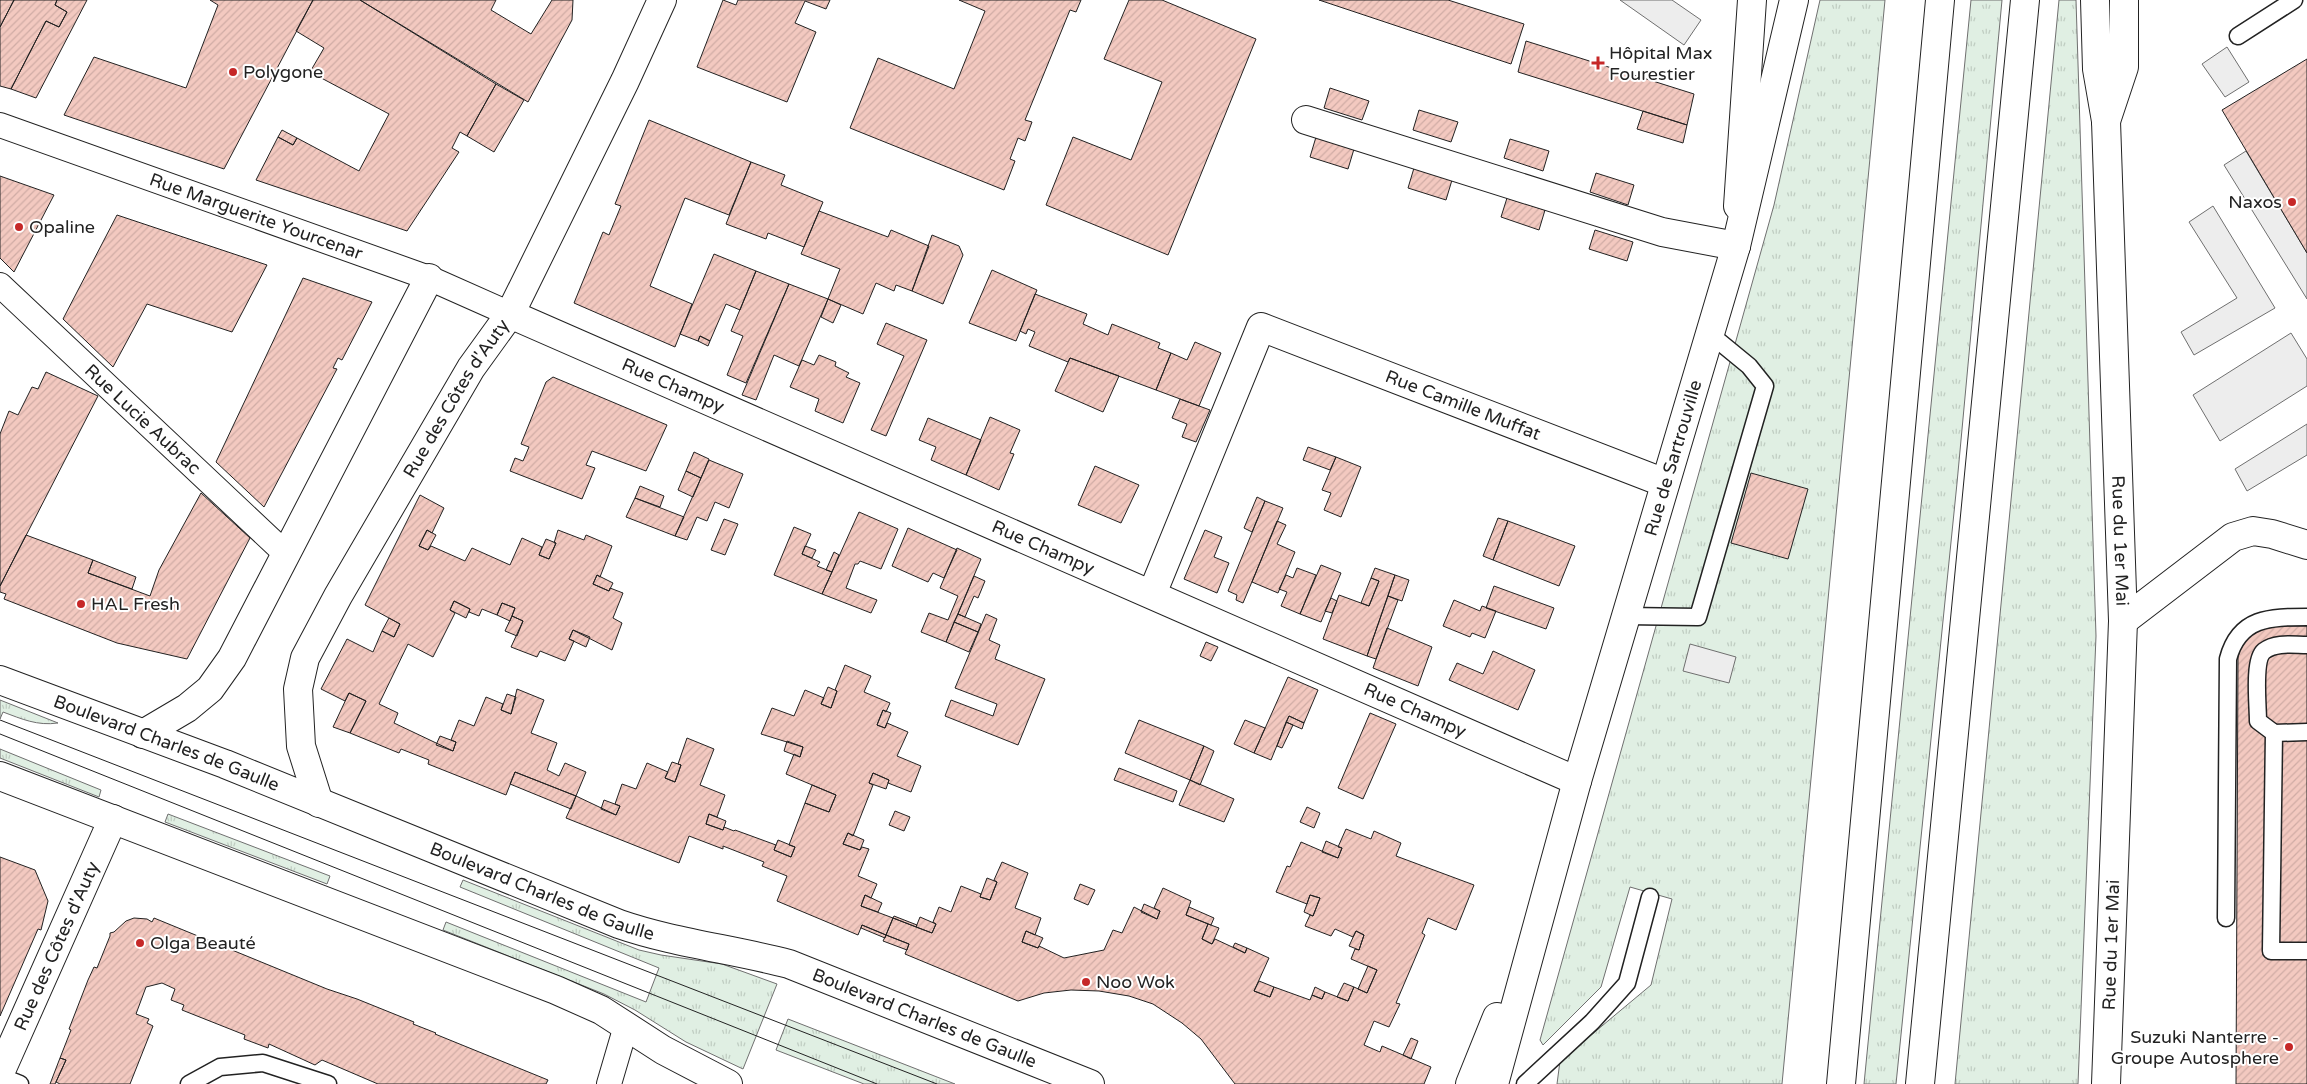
<svg xmlns="http://www.w3.org/2000/svg" width="2307" height="1084" viewBox="0 0 2307 1084" font-family="'Varela Round',sans-serif">
<style>
.grass{fill:url(#grass-tufts);stroke:#6f6f6f}
.parking{fill:#ededed;stroke:#6f6f6f}
.building{fill:url(#building-hatch);stroke:#222}
.lines{fill:none;stroke-linecap:round;stroke-linejoin:round}
.service-casing{stroke:#222;stroke-width:19}
.pedestrian-casing{stroke:#222;stroke-width:26}
.minor-casing{stroke:#222;stroke-width:30}
.secondary-casing{stroke:#222;stroke-width:30}
.primary-casing{stroke:#222;stroke-width:30}
.motorway-casing{stroke:#222;stroke-width:30}
.service{stroke:#fff;stroke-width:16}
.pedestrian{stroke:#fff;stroke-width:24}
.minor{stroke:#fff;stroke-width:28}
.secondary{stroke:#fff;stroke-width:28}
.primary{stroke:#fff;stroke-width:28}
.motorway{stroke:#fff;stroke-width:28}
.tram{stroke:#222;stroke-width:1}
.poi-dot{fill:#c62828;stroke:#fff;stroke-width:2}
.labels{text-anchor:middle;stroke-width:4;stroke-linejoin:round;paint-order:stroke}
.poi-label{font-size:18px;fill:#222;stroke:#fff;text-anchor:start}
.street-label{font-size:18px;fill:#222;stroke:#fff}
</style>
<defs>
<pattern id="grass-tufts" width="24" height="20" patternUnits="userSpaceOnUse" patternTransform="scale(1.25)"><rect width="24" height="20" fill="#e0efe3"/><path d="M3 7l-1-3M5 7V3M7 7l1-3M15 17l-1-3M17 17v-4M19 17l1-3" fill="none" stroke="#c0cdc2"/></pattern>
<pattern id="building-hatch" width="6" height="6" patternUnits="userSpaceOnUse" patternTransform="scale(1.25)"><rect width="6" height="6" fill="#f3c9c0"/><path d="M-1 1l2-2M0 6l6-6M5 7l2-2" fill="none" stroke="#d0aca5"/></pattern>
</defs>
<rect width="100%" height="100%" fill="#fff"/>
<path class="grass" d="M1820,0H1885L1782,1084H1557L1560,1061L1651,985L1672,899L1630,887L1601,987L1543,1045L1540,1040L1774,205Z
M1971,0H2002L1957,483L1896,1084H1864Z
M2059,0H2076L2096,636L2078,1084H1955Z
M0,700L58,723C37,726 22,719 3,712L0,719Z
M0,749L101,790L99,797L0,758Z
M168,814L330,876L327,884L165,822Z
M463,880L639,950L661,955L722,964L777,984L743,1069L686,1042L635,1010L604,994L443,930L446,922L646,1002L659,968L460,887Z
M788,1019L955,1084H864L776,1050Z"/>
<path class="parking" d="M1620,0H1672L1701,20L1684,45Z
M2227,47L2249,82L2225,97L2202,64Z
M2246,151L2307,253V299L2224,165Z
M2213,206L2275,308L2194,355L2181,332L2237,298L2189,222Z
M2291,333L2307,359V386L2220,441L2193,395Z
M2307,424V455L2247,491L2235,469Z
M1690,644L1736,657L1729,683L1683,671Z"/>
<path class="building" d="M0,0H14L0,27Z
M14,0H57L55,5L67,12L59,27L46,21L11,89L0,86V27Z
M57,0H87L36,98L11,89L46,21L59,27L67,12L55,5Z
M210,0H313L224,169L64,115L94,57L186,88L218,5Z
M313,0H360L496,84L467,136L460,132L452,148L459,152L407,231L256,180L278,137L293,145L297,138L359,171L389,114L310,72L324,48L296,31Z
M360,0H496L491,10L531,34L552,0H573L572,20L528,102Z
M723,0L736,5L738,0H830L826,9L805,1L795,23L816,32L787,102L697,67Z
M959,0H1081L1076,12L1070,10L1025,120L1032,122L1025,141L1018,138L1010,159L1015,161L1004,190L850,128L878,58L954,89L985,11Z
M1129,0H1162L1256,39L1168,255L1046,205L1073,137L1131,160L1162,82L1104,59Z
M1319,0H1448L1524,24L1511,64Z
M1526,41L1694,94L1687,125L1518,72Z
M2307,59V253L2222,110Z
M496,84L524,100L494,152L467,136Z
M1330,88L1369,101L1362,120L1324,108Z
M1419,110L1458,122L1451,142L1413,130Z
M1643,111L1687,125L1683,143L1637,129Z
M649,120L751,162L729,215L685,198L650,286L692,304L675,347L574,303L603,232L609,235L621,206L615,204Z
M282,130L297,138L293,145L278,137Z
M1316,137L1354,149L1348,169L1310,157Z
M1510,139L1549,151L1543,171L1504,158Z
M751,162L785,175L781,185L823,202L804,247L768,233L766,239L726,224Z
M1414,168L1452,180L1446,200L1408,188Z
M1596,173L1634,185L1628,205L1590,192Z
M0,176L54,195L14,272L0,258Z
M1507,198L1545,210L1539,230L1501,217Z
M819,211L888,237L891,230L929,246L912,291L896,285L894,291L876,283L863,314L828,299L840,269L801,254Z
M117,215L267,265L232,332L147,304L113,367L63,319Z
M1595,230L1633,242L1627,261L1589,249Z
M932,235L959,246L963,255L943,304L912,291Z
M714,254L756,271L740,310L726,304L710,341L700,336L698,341L680,334Z
M992,270L1037,290L1016,341L969,323Z
M756,271L789,284L746,383L727,375L743,336L731,331Z
M303,278L372,302L342,360L338,358L333,368L337,369L264,507L216,462Z
M789,284L828,299L799,366L774,355L756,400L742,395Z
M1035,294L1087,314L1083,324L1108,335L1112,324L1160,343L1158,348L1171,353L1156,390L1070,358L1068,362L1029,346L1035,332L1028,329L1026,334L1020,331Z
M828,299L841,305L833,323L821,317Z
M886,323L927,340L886,436L871,430L904,356L877,344Z
M700,336L710,341L708,346L698,341Z
M1195,342L1221,353L1199,406L1156,390L1171,353L1187,360Z
M819,355L836,362L835,366L849,373L846,377L860,383L843,423L815,411L819,399L790,387L802,360L814,365Z
M1070,358L1119,376L1103,412L1055,391Z
M46,372L98,396L0,586V434L9,411L18,415L32,387L38,389Z
M553,377L667,425L646,471L592,451L586,465L595,468L582,499L510,471L515,458L523,461L529,447L521,444L546,382Z
M1180,399L1210,410L1196,442L1182,437L1187,424L1172,418Z
M990,417L1020,430L1010,453L1014,454L999,490L966,475Z
M928,418L981,440L966,475L931,460L936,447L919,440Z
M1308,447L1336,457L1330,470L1303,460Z
M694,452L709,459L701,478L686,471Z
M1336,457L1361,467L1341,517L1324,510L1331,493L1322,490Z
M709,460L743,474L729,508L715,502L707,521L697,517L687,540L675,536Z
M1095,466L1139,485L1121,523L1078,505Z
M686,471L701,478L693,497L678,490Z
M1751,473L1808,489L1788,559L1731,543Z
M640,486L664,496L660,507L635,498Z
M201,493L250,538L187,659L117,643L4,599L6,594L0,592V586L26,535L93,560L88,573L150,596L159,570Z
M420,495L444,508L432,533L427,530L419,546L428,550L431,546L465,561L472,548L510,565L522,538L542,547L539,555L549,559L556,543H554L558,530L584,540L586,535L612,546L600,577L597,575L593,584L609,591L610,588L623,593L613,618L622,623L612,650L573,630L569,639L574,641L565,661L540,651L537,657L511,647L523,621L512,616L515,608L502,603L497,615L482,609L479,616L469,612L470,609L454,601L450,610L455,613L433,657L408,644L379,704L398,713L394,723L453,751L456,742L451,740L459,720L474,726L486,697L503,704L501,710L511,714L517,689L544,700L531,733L557,743L547,770L559,776L565,763L586,772L576,796L515,772L506,795L428,764L429,760L401,749L399,753L350,733L366,701L349,693L345,701L321,689L347,639L373,652L382,631L394,637L400,624L365,605Z
M1257,497L1265,501L1252,532L1244,528Z
M635,498L684,517L675,536L626,517Z
M1265,501L1283,508L1243,603L1236,600L1237,595L1228,591Z
M859,512L898,529L881,569L860,561L858,564H855L846,588L877,600L871,613L822,594Z
M1498,518L1508,521L1493,560L1483,556Z
M724,519L738,524L725,555L711,550Z
M1277,521L1286,525L1277,544L1295,552L1278,593L1252,582Z
M1508,521L1575,546L1559,586L1493,560Z
M794,527L811,534L802,554L820,562L817,566L832,572L822,594L774,575Z
M908,528L957,550L944,578L933,573L928,582L892,566Z
M427,530L436,535L428,550L419,546Z
M1205,530L1222,537L1214,557L1229,563L1217,593L1184,579Z
M546,539L556,543L549,559L539,555Z
M805,546L816,550L812,558L802,554Z
M957,548L981,559L946,642L921,632L929,613L948,620L958,596L940,588Z
M834,552L839,555L832,572L826,570Z
M93,560L136,577L132,589L88,573Z
M1321,565L1341,573L1321,622L1300,614Z
M1297,568L1316,575L1300,614L1281,606L1287,592L1279,589L1286,575L1293,578Z
M1375,568L1395,575L1367,656L1323,639L1339,595L1369,606L1379,581L1371,578Z
M597,575L613,583L609,591L593,584Z
M1395,575L1409,580L1402,601L1388,596Z
M974,576L985,581L978,598L974,596L965,617L958,614Z
M1371,578L1379,581L1369,606L1361,603Z
M1494,586L1554,608L1546,629L1486,608Z
M1388,596L1398,600L1376,659L1367,656Z
M1331,598L1337,601L1332,613L1325,611Z
M1454,600L1480,611L1482,606L1496,611L1485,638L1472,633L1470,637L1443,626Z
M454,601L470,609L466,618L450,610Z
M502,603L515,608L510,621L497,615Z
M958,614L981,624L978,632L954,622Z
M986,614L997,619L989,640L1000,645L995,659L1045,679L1018,745L945,716L951,700L993,716L997,704L955,688Z
M512,616L523,621L517,636L505,631Z
M389,618L400,624L394,637L382,631Z
M954,622L978,632L969,652L946,642Z
M2271,626H2307V1084H2236L2238,657L2241,646L2249,635L2261,628Z
M1387,628L1432,647L1418,686L1373,668Z
M573,630L590,637L586,647L569,639Z
M1206,642L1218,647L1211,661L1200,656Z
M1493,651L1535,670L1518,710L1449,680L1457,663L1483,674Z
M845,665L871,676L864,692L890,703L886,712L883,710L877,725L885,728L887,723L908,732L897,756L921,766L911,792L888,783L889,780L873,773L869,783L873,785L853,836L848,833L843,844L860,850L862,847L869,849L858,876L877,884L871,898L865,895L861,906L893,918L886,935L862,925L858,935L777,901L787,876L762,866L764,862L723,846V849L689,836L679,863L566,818L576,796L616,815L620,806L615,804L622,784L636,789L647,763L668,772L665,778L675,782L681,765L678,764L687,738L714,749L700,785L725,795L717,817L709,814L706,824L723,830L724,827L734,831L735,830L776,845L774,850L791,857L795,847L789,845L805,803L829,812L836,795L786,774L794,754L800,757L803,747L761,734L772,708L794,716L805,690L824,698L821,704L831,708L837,691L835,690Z
M1288,677L1318,690L1304,723L1289,716L1271,760L1254,753Z
M828,687L837,691L831,708L821,704Z
M349,693L366,701L350,733L333,727Z
M507,694L516,697L511,714L501,710Z
M883,710L891,713L885,728L877,725Z
M1370,713L1396,724L1363,799L1338,788Z
M1289,716L1304,723L1302,729L1286,722Z
M1139,720L1204,746L1190,780L1125,753Z
M1245,720L1265,728L1254,753L1234,744Z
M1286,722L1293,725L1282,748L1277,746Z
M440,736L456,742L453,751L436,745Z
M787,741L803,747L800,757L784,751Z
M1204,746L1214,751L1200,785L1190,780Z
M672,762L681,765L675,782L665,778Z
M1119,768L1177,791L1173,802L1114,780Z
M515,772L576,796L571,809L510,784Z
M873,773L889,780L886,789L869,783Z
M1190,780L1234,799L1224,822L1179,805Z
M812,785L836,795L829,812L805,803Z
M604,800L620,806L616,815L601,809Z
M1307,807L1320,813L1314,828L1300,822Z
M895,811L910,817L904,831L889,825Z
M709,814L726,821L723,830L706,824Z
M1346,829L1371,839L1374,831L1401,843L1396,856L1474,885L1456,930L1428,918L1422,933L1425,935L1396,1003L1400,1004L1389,1027L1374,1021L1364,1045L1380,1052L1382,1046L1431,1067L1424,1084H1235L1201,1039L1182,1023L1153,1004L1129,996L1099,991L1071,990L1044,993L1018,1001L905,954L909,944L886,935L893,918L932,933L936,924L933,922L939,907L951,912L961,886L981,894L980,897L990,900L997,882L994,880L1002,862L1028,873L1015,908L1041,918L1035,935L1026,931L1022,942L1038,948L1039,946L1064,958L1104,950L1113,930L1122,933L1134,907L1157,919L1160,911L1154,908L1163,888L1191,901L1186,915L1208,924L1202,939L1212,944L1215,939L1245,953L1247,948L1269,958L1254,991L1270,997L1274,987L1310,1000L1312,995L1322,999L1325,992L1348,1001L1354,987L1367,993L1377,970L1351,959L1355,949L1359,950L1364,935L1356,931L1353,937L1335,929L1331,936L1305,926L1310,915L1313,916L1320,898L1310,895L1307,904L1276,892L1287,866L1290,867L1301,842L1338,858L1342,848L1338,847Z
M848,833L864,840L860,850L843,844Z
M778,840L795,847L791,857L774,850Z
M1326,841L1342,848L1338,858L1322,852Z
M0,857L35,870L48,901L41,930L38,929L0,1016Z
M987,878L997,882L990,900L980,897Z
M1080,884L1095,890L1088,905L1074,899Z
M865,895L882,903L878,912L861,906Z
M1310,895L1320,898L1313,916L1304,912Z
M1144,904L1160,911L1157,919L1141,912Z
M1189,907L1214,918L1211,925L1186,915Z
M894,916L917,925L916,927L893,918Z
M920,917L936,924L932,933L916,927Z
M134,918L147,919L152,922L154,918L327,989L357,999L414,1022L413,1024L436,1033L435,1034L548,1080L546,1084H378L322,1060L315,1065L269,1044L268,1048L244,1039L245,1035L182,1010L184,1005L171,1000L175,989L162,983L146,987L136,1014L149,1019L147,1023L153,1026L130,1084H60L56,1082L66,1060L60,1058L71,1030L69,1029L88,980L94,967L97,968L110,936V933L114,932L126,921Z
M1208,924L1219,928L1212,944L1202,939Z
M862,925L886,935L885,938L861,928Z
M1026,931L1043,938L1038,948L1022,942Z
M1356,931L1364,935L1359,950L1349,946Z
M886,935L909,944L907,950L883,941Z
M1235,943L1247,948L1245,953L1233,947Z
M1368,966L1377,970L1367,993L1358,989Z
M1259,981L1274,987L1270,997L1254,991Z
M1344,983L1354,987L1348,1001L1337,997Z
M1315,987L1325,992L1322,999L1312,995Z
M1411,1038L1418,1041L1411,1059L1403,1055Z
M60,1058L66,1060L55,1084H50Z"/>
<g class="lines">
<g class="service-casing">
<path id="service" d="M2238,36L2294,0
M1626,616L1698,617L1765,386L1749,366L1710,334
M2307,645C2293,645 2276,642 2264,651C2253,660 2258,706 2258,721L2274,733L2307,732
M2274,733L2271,951H2307
M2226,918L2228,659C2239,617 2270,617 2307,617
M0,1076L20,1084
M189,1084L220,1067L263,1063L328,1084
M1525,1084L1592,1022L1627,983L1650,897"/>
</g>
<g class="pedestrian-casing">
<g id="pedestrian">
<path id="s1" d="M0,125L429,278L510,314"/>
<path id="s2" d="M0,285L286,554"/>
<path d="M609,1084L626,1026"/>
</g>
</g>
<g class="minor-casing">
<g id="minor">
<path d="M1306,120L1662,232L1736,246"/>
<path id="s3" d="M510,314L1577,781"/>
<path id="s4" d="M1152,594L1261,327L1665,483"/>
<path d="M2123,621L2233,537L2253,531L2272,534L2307,545"/>
<path d="M143,734L187,708L210,689L232,658L429,278"/>
<path id="s5" d="M319,803L301,746L298,689L305,658L338,596L471,368L510,314L625,81L662,0"/>
<path id="s6" d="M0,1073L113,819"/>
</g>
</g>
<g class="secondary-casing">
<path id="secondary" d="M2106,121L2124,67V0
M1738,206L1752,0"/>
</g>
<g class="primary-casing">
<g id="primary">
<path id="s7" d="M2106,121L2123,621L2106,1084"/>
<path id="s8" d="M0,680L225,764L619,924C674,943 732,949 789,964L1090,1084"/>
<path d="M0,776L556,990L601,1010L663,1050L728,1084"/>
<path d="M1470,1084L1497,1017"/>
<path id="s9" d="M1494,1084L1577,781L1736,246"/>
</g>
</g>
<g class="motorway-casing">
<path id="motorway" d="M2095,0L2097,69L2106,121
M1736,246L1794,0
M1841,1084L1940,0
M1920,1084L2025,0"/>
</g>
<use href="#service" class="service"/>
<use href="#pedestrian" class="pedestrian"/>
<use href="#minor" class="minor"/>
<use href="#secondary" class="secondary"/>
<use href="#primary" class="primary"/>
<use href="#motorway" class="motorway"/>
<path class="tram" d="M0,720L937,1084
M0,734L877,1084"/>
</g>
<g class="poi-dot">
<path d="M1595.5 55.5h5v5h5v5h-5v5h-5v-5h-5v-5h5z"/>
<circle cx="233" cy="72" r="5"/>
<circle cx="2292" cy="202" r="5"/>
<circle cx="19" cy="227" r="5"/>
<circle cx="81" cy="604" r="5"/>
<circle cx="140" cy="943" r="5"/>
<circle cx="1086" cy="982" r="5"/>
<circle cx="2289" cy="1047" r="5"/>
</g>
<g class="labels">
<g class="poi-label">
<text x="1609" y="59">Hôpital Max<tspan x="1609" dy="21">Fourestier</tspan></text>
<text x="243" y="78">Polygone</text>
<text x="2282" y="208" text-anchor="end">Naxos</text>
<text x="29" y="233">Opaline</text>
<text x="91" y="610">HAL Fresh</text>
<text x="150" y="949">Olga Beauté</text>
<text x="1096" y="988">Noo Wok</text>
<text x="2279" y="1043" text-anchor="end">Suzuki Nanterre -<tspan x="2279" dy="21">Groupe Autosphere</tspan></text>
</g>
<g class="street-label">
<text dy="6" stroke="none"><textPath href="#s1" startOffset="272">Rue Marguerite Yourcenar</textPath></text>
<text dy="6" stroke="none"><textPath href="#s3" startOffset="178">Rue Champy</textPath></text>
<text dy="6" stroke="none"><textPath href="#s5" startOffset="449">Rue des Côtes d'Auty</textPath></text>
<text dy="6" stroke="none"><textPath href="#s4" startOffset="505">Rue Camille Muffat</textPath></text>
<text dy="6" stroke="none"><textPath href="#s2" startOffset="196">Rue Lucie Aubrac</textPath></text>
<text dy="6" stroke="none"><textPath href="#s9" startOffset="651">Rue de Sartrouville</textPath></text>
<text dy="6" stroke="none"><textPath href="#s7" startOffset="420">Rue du 1er Mai</textPath></text>
<text dy="6" stroke="none"><textPath href="#s3" startOffset="582">Rue Champy</textPath></text>
<text dy="6" stroke="none"><textPath href="#s3" startOffset="988">Rue Champy</textPath></text>
<text dy="6" stroke="none"><textPath href="#s8" startOffset="178">Boulevard Charles de Gaulle</textPath></text>
<text dy="6" stroke="none"><textPath href="#s8" startOffset="582">Boulevard Charles de Gaulle</textPath></text>
<text transform="translate(2111 945) rotate(-88)" y="6">Rue du 1er Mai</text>
<text dy="6" stroke="none"><textPath href="#s6" startOffset="139">Rue des Côtes d'Auty</textPath></text>
<text dy="6" stroke="none"><textPath href="#s8" startOffset="986">Boulevard Charles de Gaulle</textPath></text>
</g>
</g>
</svg>
